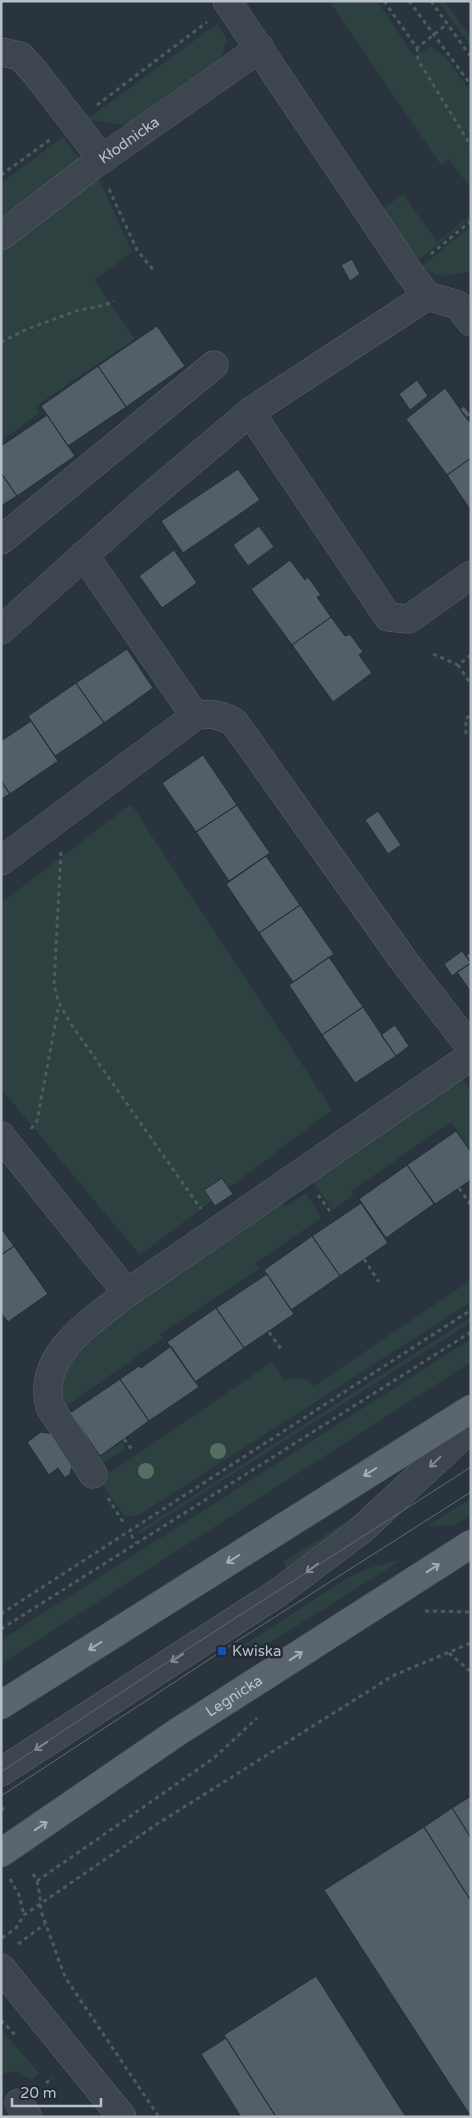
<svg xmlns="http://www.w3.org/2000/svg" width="472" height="2118" viewBox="0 0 472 2118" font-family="'Varela Round',sans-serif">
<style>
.green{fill:#2c4140}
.building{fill:#525f68;stroke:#242d35}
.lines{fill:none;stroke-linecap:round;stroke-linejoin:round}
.minor-casing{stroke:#5b646b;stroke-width:29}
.major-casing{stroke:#464f57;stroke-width:29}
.path{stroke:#4b5d5d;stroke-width:3;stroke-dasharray:4 4;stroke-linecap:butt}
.minor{stroke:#3d464e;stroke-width:28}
.major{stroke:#5b656e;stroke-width:28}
.tram{stroke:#5f6a74;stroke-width:1}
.tree{fill:#566d62}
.oneway{stroke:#818a91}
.oneway2{stroke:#a6afb6}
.transit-dot{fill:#1a4fb4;stroke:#222b33;stroke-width:2}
.labels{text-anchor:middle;stroke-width:5;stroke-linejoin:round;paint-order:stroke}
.street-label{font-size:15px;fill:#b9c1c8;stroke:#222b33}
.poi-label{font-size:15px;fill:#b9c1c8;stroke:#222b33;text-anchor:start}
</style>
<rect width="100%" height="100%" fill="#29343e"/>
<path class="green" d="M329,1H377L414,56L430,47L445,56L471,92V189L449,159L441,165Z
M438,1H445L471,38V47Z
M217,24L227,39L221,57L126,125L86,120Z
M63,137L79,159L1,218V183Z
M99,179L132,252L94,280L135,339L36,406L39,413L1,441V253Z
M403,194L437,242L471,215V218L421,258H415L383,209Z
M471,226V273L469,271C452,277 437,279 422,266Z
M131,804L332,1110L140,1255L1,1089V903Z
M457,1078L463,1079L471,1092V1151L451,1122L351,1191L354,1195L333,1210L311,1179Z
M306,1193L321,1218L256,1263L260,1268L160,1334L163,1338L65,1407L99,1457L122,1442L126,1449L97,1467L64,1424L56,1384L71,1344L276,1203L287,1206Z
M471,1280V1302L139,1515L125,1517L103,1486L104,1477L272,1362L284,1380C296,1376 305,1376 314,1386Z
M471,1317V1322L139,1534L137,1532Z
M471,1339V1362L1,1664V1640Z
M471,1498V1515L455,1525L428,1526Z
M364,1510L290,1574L283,1562Z
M403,1559L251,1655L244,1645L349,1577L369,1568Z
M1,2030L39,2073L31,2080L17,2071L1,2074Z"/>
<path class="building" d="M352,259L360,274L350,281L341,265Z
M157,326L185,366L126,407L98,366Z
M98,366L126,407L68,446L41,406Z
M417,380L428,396L410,410L399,394Z
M445,388L471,424V458L447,475L406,419Z
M464,406L471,415L466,418L460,409Z
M47,415L75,456L17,496L1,473V446Z
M471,458V511L447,475Z
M238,469L260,500L183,553L161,521Z
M1,473L17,496L1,506Z
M259,526L274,547L248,566L233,545Z
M174,550L197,583L162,608L139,576Z
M290,560L305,580L308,577L321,595L317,597L331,617L292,645L251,589Z
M331,617L345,636L350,634L363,652L359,655L372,673L333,702L292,645Z
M127,649L153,688L104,723L76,683Z
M76,683L104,723L55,756L28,716Z
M31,721L58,761L10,794L1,781V741Z
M203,755L237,805L196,832L162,783Z
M1,781L10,794L1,799Z
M237,805L270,853L229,881L196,832Z
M378,811L401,845L388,854L365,820Z
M266,856L300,905L259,933L226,884Z
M300,905L334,954L293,982L259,933Z
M462,951L471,963L452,976L444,964Z
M471,952V992L457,972L471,963L466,955Z
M329,957L363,1007L322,1035L289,985Z
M363,1007L396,1056L355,1083L322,1035Z
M395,1025L409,1046L396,1056L381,1035Z
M456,1131L471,1152V1180L435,1204L407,1165Z
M407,1165L434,1204L386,1238L359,1199Z
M222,1178L233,1194L215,1206L204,1190Z
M361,1203L388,1243L340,1276L312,1236Z
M1,1228L14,1246L1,1255Z
M312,1236L340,1276L291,1310L264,1270Z
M14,1246L48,1294L8,1322L1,1313V1255Z
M267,1274L294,1314L244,1348L216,1308Z
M216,1308L244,1348L195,1382L167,1342Z
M171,1346L199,1387L149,1421L120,1379L139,1366L141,1368Z
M120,1379L149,1421L100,1456L70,1413Z
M41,1432L54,1434L73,1462L70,1474L65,1478L58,1468L49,1475L27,1442Z
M471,1796V1838L452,1808Z
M452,1808L471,1838V1901L424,1827Z
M424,1827L471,1901V2117L324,1890Z
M316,1976L406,2117H276L224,2035Z
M226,2038L276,2117H241L201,2054Z"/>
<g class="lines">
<g class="minor-casing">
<g id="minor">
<path d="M227,1L409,272L427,296L458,305L471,322"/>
<path d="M1,52L20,56L34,71L102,159"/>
<path id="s1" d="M1,236L92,166L260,48"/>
<path d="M250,412L388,617L409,619L471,575"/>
<path d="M1,540L214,365"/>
<path d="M84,555L195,716"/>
<path d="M1,630L147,499L250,412L427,296"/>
<path d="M1,861L195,716C211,712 220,715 234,722L404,961L471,1048"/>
<path d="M1,1136L127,1293L471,1056"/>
<path d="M93,1474L50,1407C36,1355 92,1321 127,1293"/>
<path d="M1,1772L279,1592L360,1531L471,1428"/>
<path d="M1,1968L122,2117"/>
<path d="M19,2103L28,2117"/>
</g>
</g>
<g class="major-casing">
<g id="major">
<path d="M1,1705L471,1409"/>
<path id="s2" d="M1,1853L176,1733L471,1544"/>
</g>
</g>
<path class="path" d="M384,1L417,48L447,24
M409,1L471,85
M431,1L471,57
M417,48L418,60L471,146
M97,105L207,22
M1,175L51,139
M109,189L137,250L154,271
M431,254L471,221
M1,342L25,330L76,311L105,305L114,301
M433,654L458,665
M471,655L458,665L471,684
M466,734V718L471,716
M61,852L54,985L59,1003L71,1024L201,1209
M31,1129L37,1121L59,1004
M459,1188L471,1205
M318,1195L330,1211
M364,1259L379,1282
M269,1332L281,1349
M124,1439L133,1451
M108,1498L125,1525
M131,1535L136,1543
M425,1611L471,1612
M1,1614L471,1310
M1,1629L471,1332
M449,1653L471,1672
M1,1810L6,1807
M33,1874L37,1881L40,1896L41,1911L65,1977L159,2117
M10,1879L19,1895L24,1915
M37,1881L214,1758L257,1718
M2,1938L16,1928L24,1915L154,1826L375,1687L392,1676L471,1643
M18,1944L45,1924
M1,2020L16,2036
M46,2083L53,2078"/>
<use href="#minor" class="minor"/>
<use href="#major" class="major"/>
<path class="tram" d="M1,1772L181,1653L471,1467
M1,1796L234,1643L471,1492"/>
</g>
<g class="tree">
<circle cx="218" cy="1451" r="8"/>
<circle cx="146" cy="1471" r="8"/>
</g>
<defs><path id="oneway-shaft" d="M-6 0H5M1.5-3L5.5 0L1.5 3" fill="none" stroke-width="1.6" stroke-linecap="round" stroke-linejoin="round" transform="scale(1.25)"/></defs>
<g class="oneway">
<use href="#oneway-shaft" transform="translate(435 1462) rotate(137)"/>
<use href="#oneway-shaft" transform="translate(312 1568) rotate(143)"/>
<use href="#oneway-shaft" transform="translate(177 1658) rotate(147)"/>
<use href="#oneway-shaft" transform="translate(41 1746) rotate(147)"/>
</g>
<g class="oneway2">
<use href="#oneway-shaft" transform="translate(370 1472) rotate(148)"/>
<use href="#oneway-shaft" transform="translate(233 1559) rotate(148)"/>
<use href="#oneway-shaft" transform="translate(433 1568) rotate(-33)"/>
<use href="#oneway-shaft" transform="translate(95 1646) rotate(148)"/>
<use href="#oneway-shaft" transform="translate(296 1656) rotate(-33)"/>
<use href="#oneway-shaft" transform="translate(41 1826) rotate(-34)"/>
</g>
<rect class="transit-dot" x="217" y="1646" width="10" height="10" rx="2.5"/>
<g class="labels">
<g class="street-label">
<text dy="5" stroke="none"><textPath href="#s1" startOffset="160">Kłodnicka</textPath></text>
<text dy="5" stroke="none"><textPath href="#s2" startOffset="281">Legnicka</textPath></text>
</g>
<g class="poi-label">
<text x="232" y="1656">Kwiska</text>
</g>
</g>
<rect width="472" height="2118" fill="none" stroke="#b9c1c8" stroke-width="5"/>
<path d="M12 2098v8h89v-8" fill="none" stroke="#b9c1c8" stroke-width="2.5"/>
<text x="20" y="2098" font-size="15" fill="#b9c1c8" stroke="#222b33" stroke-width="4" paint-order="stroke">20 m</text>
</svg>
